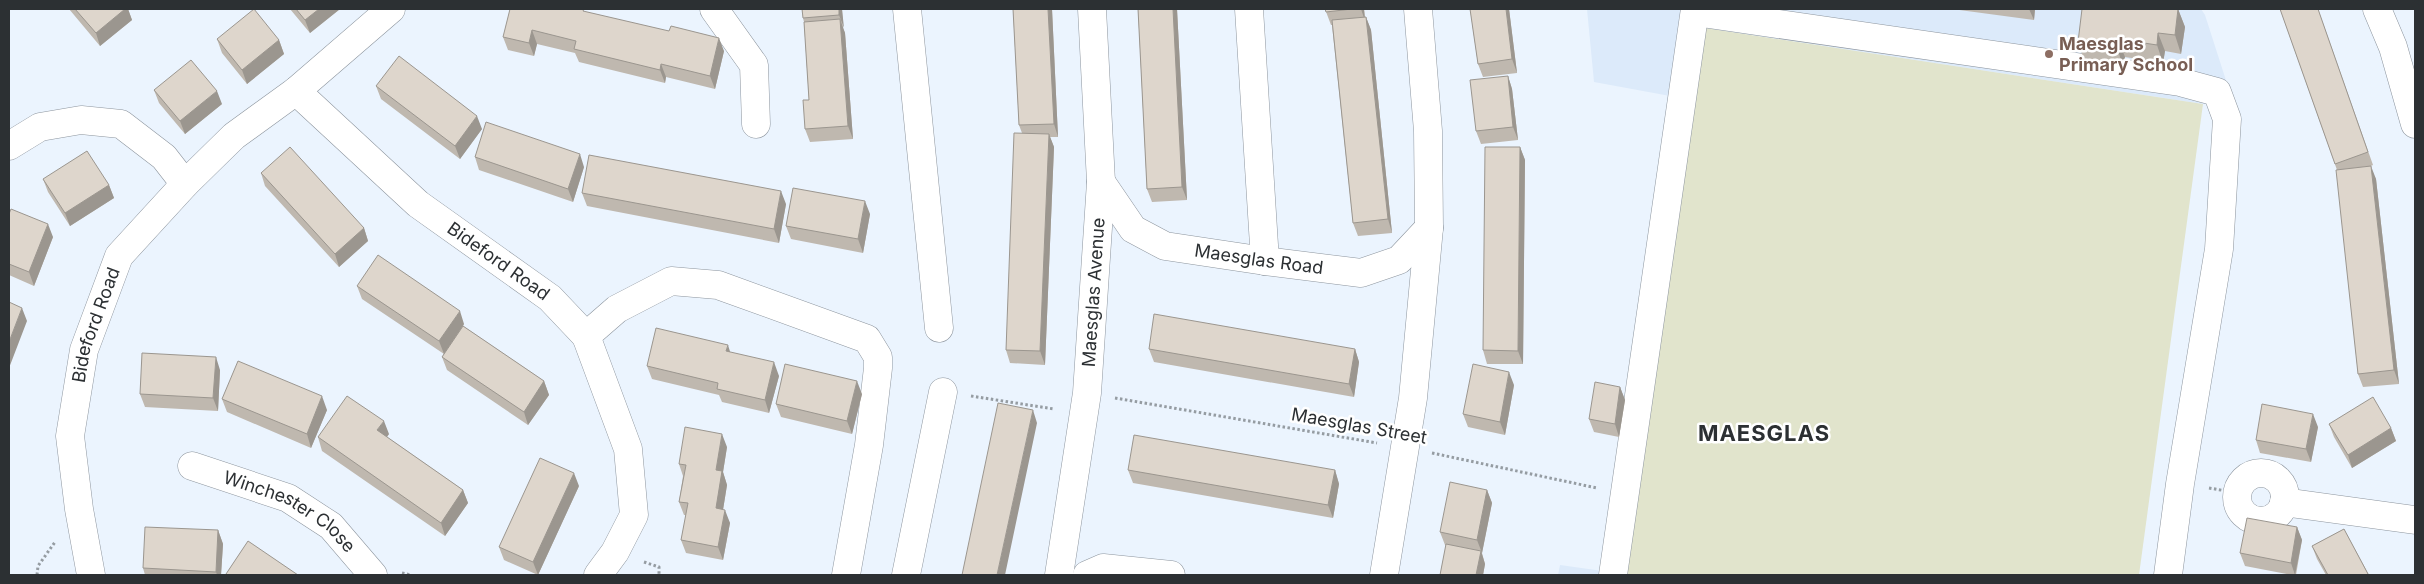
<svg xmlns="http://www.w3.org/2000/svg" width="2424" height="584" viewBox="0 0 2424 584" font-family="Inter,sans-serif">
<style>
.built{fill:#dceafa}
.green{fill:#e1e4cc}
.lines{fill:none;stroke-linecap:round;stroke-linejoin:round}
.minor-casing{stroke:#8d959e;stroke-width:29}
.path{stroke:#959ca2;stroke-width:3;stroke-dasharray:2.5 2.5;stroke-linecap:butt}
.minor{stroke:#fff;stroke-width:28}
.wall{fill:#bfb8af}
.shaded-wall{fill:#9b968f}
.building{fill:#ded6cc;stroke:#9b968f}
.education-dot{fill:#8d6e63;stroke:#fff;stroke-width:2}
.labels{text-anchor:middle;stroke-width:5;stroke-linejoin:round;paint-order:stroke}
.education-label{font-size:18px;font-weight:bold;fill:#785e54;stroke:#fff;text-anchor:start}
.street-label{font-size:18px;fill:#2c3033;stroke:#fff}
.district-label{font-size:22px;font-weight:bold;letter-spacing:1px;fill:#2c3033;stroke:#fff}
</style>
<rect width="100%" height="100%" fill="#ebf4fe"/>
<path class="built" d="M1587,9H2201L2205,15L2231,96L2203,104L1699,27L1681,98L1594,82Z
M1560,565L1610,572L1630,575H1558Z"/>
<path class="green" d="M1699,27L2203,104L2139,575H1630L1610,572Z"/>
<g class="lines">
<g class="minor-casing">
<g id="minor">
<path d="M714,9L754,65L756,124"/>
<path d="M907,9L939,328"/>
<path d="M1249,9L1265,261"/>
<path d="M2377,9L2393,47L2415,124"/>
<path d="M1695,12L2180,82L2217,92L2227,119L2219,249L2180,484L2168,575"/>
<path id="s1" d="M296,91L418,204L550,298L586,336L617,309L671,281L718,285L867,339L878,357V368L869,445L846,575"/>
<path d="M9,146L40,127L81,120L121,124L164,157L185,184"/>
<path id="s2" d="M1101,182L1133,229L1165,246L1265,261L1361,273L1399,260L1429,228"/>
<path d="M586,336L628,449L634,515L615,552L598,575"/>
<path id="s3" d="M192,466L288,498L331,526L373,575"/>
<circle cx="2261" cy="497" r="24"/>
<path d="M2284,502L2415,520"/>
<path id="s4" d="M91,575L79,509L70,436L84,350L119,256L185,184L234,136L296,91L391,9"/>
<path d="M906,575L943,392"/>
<path id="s5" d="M1059,575L1087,393L1101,182L1092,9"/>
<path d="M1087,575L1103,568L1171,575"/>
<path d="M1384,575L1413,398L1429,228L1428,131L1418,9"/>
<path d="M1613,575L1695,9"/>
</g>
</g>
<path class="path" d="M971,396L1054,409
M1115,398L1377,443
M1432,453L1597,488
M2209,488L2238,493
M644,562L659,567V575
M402,573L411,575
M37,575L38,566L55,542"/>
<use href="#minor" class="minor"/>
</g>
<path class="wall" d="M69,9H128L132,20L100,46Z
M290,9H340L310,33Z
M802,9H842L843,28L845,33L853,139L810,142L805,129L809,100L804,22L803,18Z
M1013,9H1052L1058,137H1050L1054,147L1045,365L1010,363L1006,350L1022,133L1019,125Z
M1138,9H1177L1187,200L1152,202L1147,189Z
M1325,9H1364L1365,17H1366L1371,30L1392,233L1358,236L1353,223L1332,25H1331Z
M1470,9H1509L1517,73L1483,77L1478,64Z
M1952,9H2035L2034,20Z
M2178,9L2185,27L2181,54L2165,51L2163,63L2125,57L2123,66L2084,60L2078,42Z
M2280,9H2318L2373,165L2369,167L2376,179L2399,384L2363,387L2358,374L2337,170Z
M587,12L724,51L715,89L666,77L665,83L579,62L575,53L537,44L534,56L508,50L503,37Z
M217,39L279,40L284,54L247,84L222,53Z
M1508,76L1512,89L1518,140L1481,144L1476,131Z
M376,86L482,129L460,159L381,99Z
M154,90L222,104L185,134L159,103Z
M1520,147L1525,160L1523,364H1487L1483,350Z
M475,157L584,167L573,202L479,170Z
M261,173L364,228L368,241L339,267L265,186Z
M43,179L109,185L114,198L70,226L48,192Z
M582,193L786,204L779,243L587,206Z
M9,214L53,237L34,286L9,275Z
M870,214L863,253L791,239L786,226Z
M357,286L464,324L463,326L544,381L549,395L528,425L447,370L442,357L444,354L362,299Z
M1149,349H1355L1359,362L1354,397L1154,362Z
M730,352L779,376L769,413L722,402L719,395L652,379L647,366Z
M220,370L218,411L145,407L140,394Z
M1514,385L1505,435L1468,427L1463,414Z
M1620,387L1625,400L1619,437L1594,432L1589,419Z
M862,394L852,434L781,417L776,404Z
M222,399L327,410L311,448L227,412Z
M2329,424L2391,428L2396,441L2352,468L2334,437Z
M2318,427L2311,462L2260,453L2256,440Z
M389,434L387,437L463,490L468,503L445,536L322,451L318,437Z
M727,447L723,472L727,485L723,510L730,523L723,560L686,553L681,540L686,515H684L679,502L683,476L679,464Z
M1128,470H1335L1339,484L1333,518L1133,483Z
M579,486L538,575L504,560L499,547Z
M1487,490L1492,503L1482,553L1485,564L1483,575H1440L1446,546L1445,545L1440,532Z
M2297,527L2302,540L2296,575H2292L2245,566L2240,553Z
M2344,529L2369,575H2326L2317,559L2312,546Z
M218,530L223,544L221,575H145L143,568Z"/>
<path class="shaded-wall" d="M125,9H128L132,20L100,46L96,33Z
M319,9H340L310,33L305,20Z
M839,9H842L844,28L839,15Z
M1048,9H1052L1058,137L1054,124Z
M1173,9H1177L1187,200L1182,187Z
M1361,9H1364L1365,21Z
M1506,9H1509L1517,73L1512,59Z
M2029,9H2035L2034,20Z
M2178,9L2185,27L2181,54L2175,35Z
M1366,17L1371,30L1392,233L1388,219Z
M840,19L845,33L853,139L848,126Z
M532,30L537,44L534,56L529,43Z
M2158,33L2165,51L2163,63L2157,45Z
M719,38L724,51L715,89L710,76Z
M2118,39L2125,57L2123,66L2117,48Z
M279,40L284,54L247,84L242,70Z
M661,64L666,77L665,83L660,70Z
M1508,76L1512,89L1518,140L1513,127Z
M217,91L222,104L185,134L180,121Z
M477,116L482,129L460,159L455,146Z
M1049,134L1054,147L1045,365L1040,351Z
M1520,147L1525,160L1523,364L1518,351Z
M580,154L584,167L573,202L568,189Z
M2371,166L2376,179L2399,384L2394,370Z
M109,185L114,198L70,226L65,213Z
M781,191L786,204L779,243L774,229Z
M865,201L870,214L863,253L858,239Z
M48,224L53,237L34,286L29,272Z
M364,228L368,241L339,267L335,254Z
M22,308L27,321L9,368V342Z
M460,311L464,324L444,354L439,341Z
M728,345L732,358L726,351Z
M1355,349L1359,362L1354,397L1349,384Z
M216,357L220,370L218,411L213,398Z
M774,362L779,376L769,413L765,400Z
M1509,372L1514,385L1505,435L1500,422Z
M544,381L549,395L528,425L524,412Z
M857,381L862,394L852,434L847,421Z
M1620,387L1625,400L1619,437L1615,424Z
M322,396L327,410L311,448L307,434Z
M1033,410L1037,423L1005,575H997Z
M2313,414L2318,427L2311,462L2306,449Z
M384,421L389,434L382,443L377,430Z
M2391,428L2396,441L2352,468L2348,455Z
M722,434L727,447L723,472L727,485L721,522L716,508V470Z
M1335,470L1339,484L1333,518L1328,505Z
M574,473L579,486L538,575L533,562Z
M463,490L468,503L445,536L441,523Z
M1487,490L1492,503L1482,553L1477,540Z
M725,510L730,523L723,560L718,547Z
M2297,527L2302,540L2295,575L2291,563Z
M218,530L223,544L221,575H217L216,572Z
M1481,551L1485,564L1483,575H1476Z"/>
<path class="building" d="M75,9H125L96,33Z
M254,9L279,40L242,70L217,39Z
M296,9H319L305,20Z
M510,9H584L583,11L669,31L671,26L719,38L710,76L661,64L660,70L574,49L576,41L532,30L529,43L503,37Z
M802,9H839V15L803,18Z
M1013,9H1048L1054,124L1019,125Z
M1138,9H1173L1182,187L1147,189Z
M1325,9H1352L1326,12Z
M1470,9H1506L1512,59L1478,64Z
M2082,9H2178L2175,35L2158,33L2157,45L2118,39L2117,48L2078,42Z
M2280,9H2318L2368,152L2335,164Z
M1366,17L1388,219L1353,223L1332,20Z
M840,19L848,126L805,129L803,100H809L804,22Z
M399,56L477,116L455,146L376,86Z
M191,60L217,91L180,121L154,90Z
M1508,76L1513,127L1476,131L1470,80Z
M486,122L580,154L568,189L475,157Z
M1014,133L1049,134L1040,351L1006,350Z
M290,147L364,228L335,254L261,173Z
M1485,147H1520L1518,351L1483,350Z
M87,151L109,185L65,213L43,179Z
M589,155L781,191L774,229L582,193Z
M2371,166L2394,370L2358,374L2336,170Z
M793,188L865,201L858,239L786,226Z
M11,209L48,224L29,272L9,264V214Z
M378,255L460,311L439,341L357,286Z
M9,302L22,308L9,342Z
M1154,314L1355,349L1349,384L1149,349Z
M463,326L544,381L524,412L442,357Z
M656,328L728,345L726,351L774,362L765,400L717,389L718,383L647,366Z
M142,353L216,357L213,398L140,394Z
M238,361L322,396L307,434L222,399Z
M785,364L857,381L847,421L776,404Z
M1473,364L1509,372L1500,422L1463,414Z
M1595,382L1620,387L1615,424L1589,419Z
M347,396L384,421L377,430L463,490L441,523L318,437Z
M2373,397L2391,428L2348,455L2329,424Z
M998,403L1033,410L997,575H962Z
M2262,404L2313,414L2306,449L2256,440Z
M685,427L722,434L716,470L722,471L716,508L725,510L718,547L681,540L688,503L679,502L686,465L679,464Z
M1134,435L1335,470L1328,505L1128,470Z
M540,458L574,473L533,562L499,547Z
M1450,482L1487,490L1477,540L1440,532Z
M2247,518L2297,527L2291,563L2240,553Z
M145,527L218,530L216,572L143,568Z
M2344,529L2368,574L2366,575H2328L2312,546Z
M248,541L298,575H228L226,574Z
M1446,544L1481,551L1476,575H1440Z"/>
<circle class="education-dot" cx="2049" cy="54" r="5"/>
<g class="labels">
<g class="education-label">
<text x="2059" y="50">Maesglas<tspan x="2059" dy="21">Primary School</tspan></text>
</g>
<g class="street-label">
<text dy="6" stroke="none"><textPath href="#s2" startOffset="188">Maesglas Road</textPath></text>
<text dy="6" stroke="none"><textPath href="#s1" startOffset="265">Bideford Road</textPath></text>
<text dy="6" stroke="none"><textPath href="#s5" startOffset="285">Maesglas Avenue</textPath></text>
<text dy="6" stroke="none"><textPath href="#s4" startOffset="255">Bideford Road</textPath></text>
<text transform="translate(1359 426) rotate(10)" y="6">Maesglas Street</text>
<text dy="6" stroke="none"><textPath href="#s3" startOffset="109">Winchester Close</textPath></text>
</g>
<g class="district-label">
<text x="1764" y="441">MAESGLAS</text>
</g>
</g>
<rect width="2424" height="584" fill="none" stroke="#2c3033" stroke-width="20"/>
</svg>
